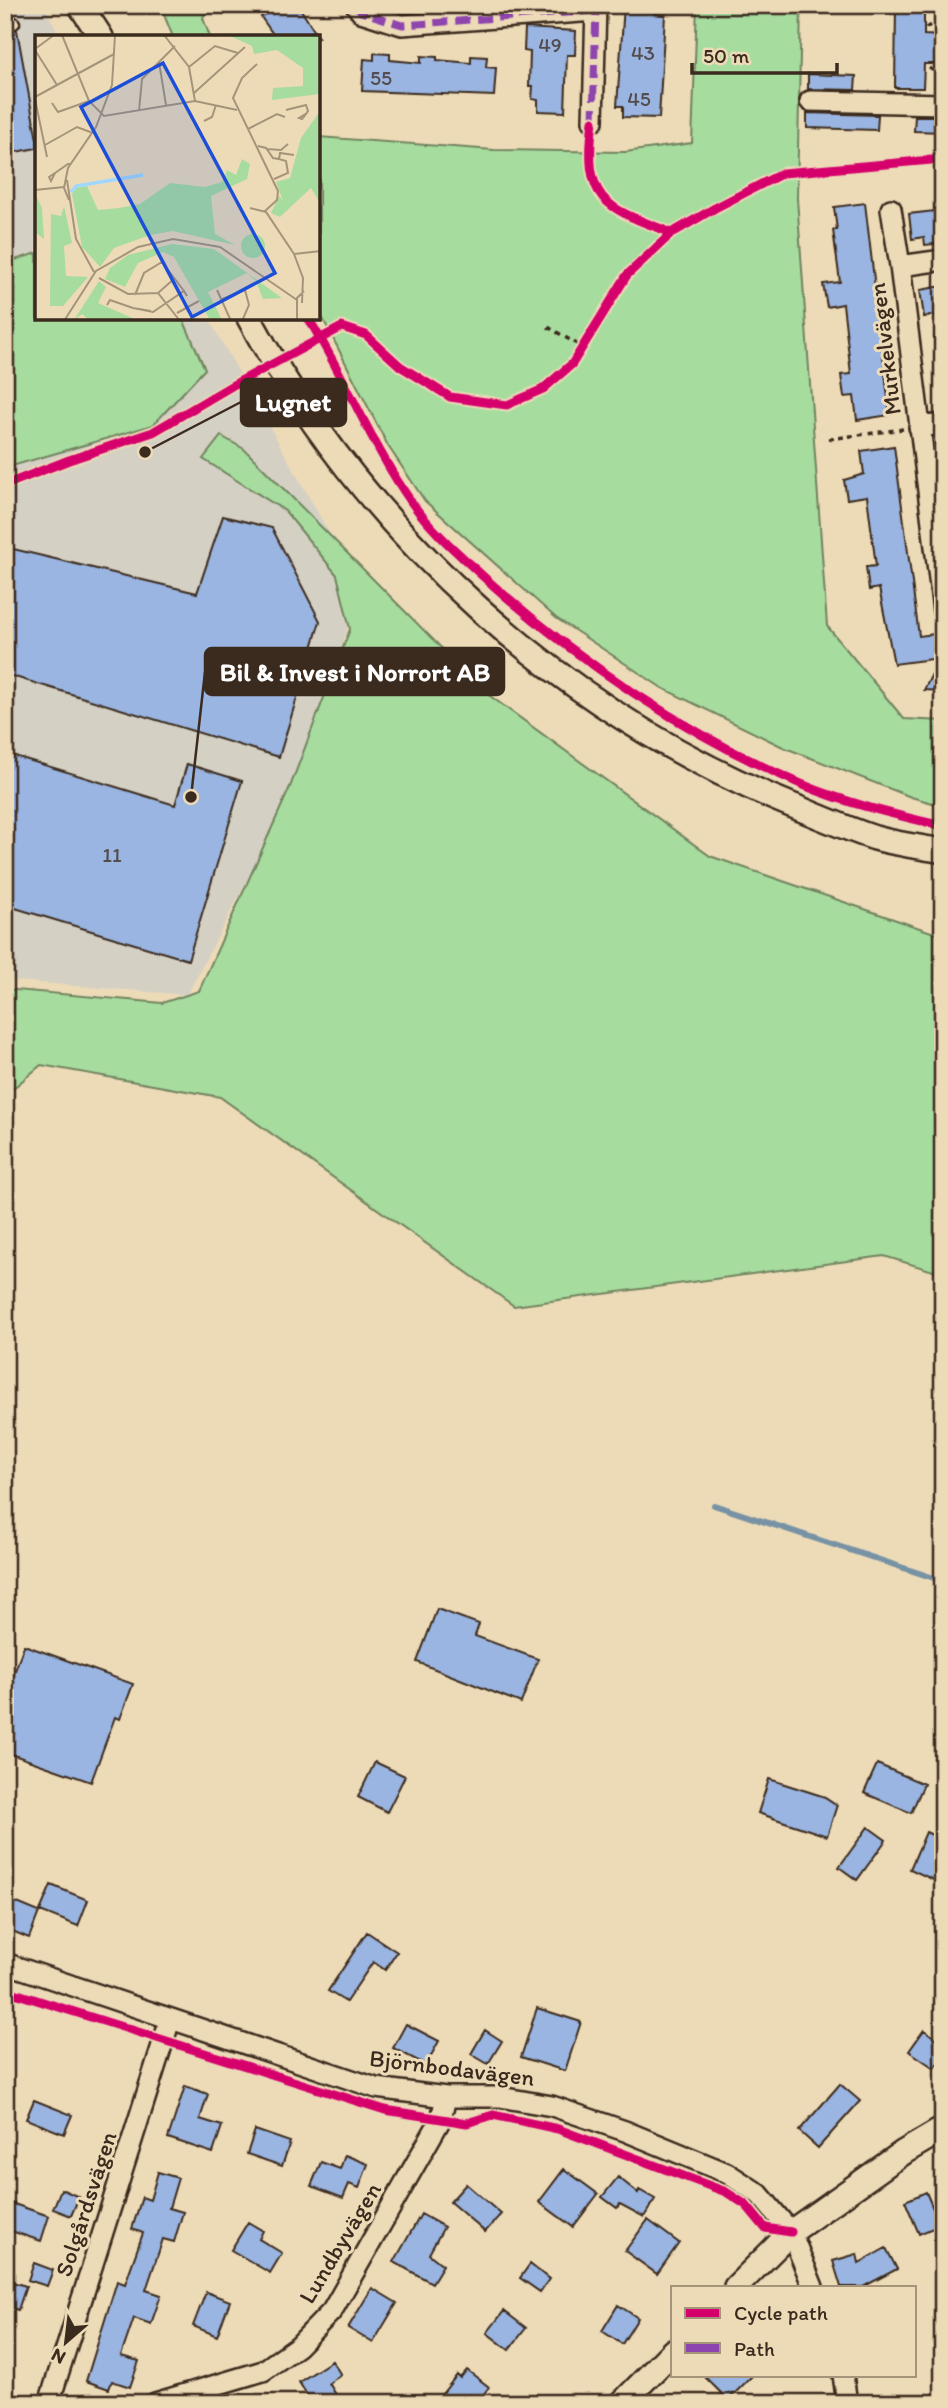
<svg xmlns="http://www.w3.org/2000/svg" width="948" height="2408" viewBox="0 0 948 2408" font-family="Itim,sans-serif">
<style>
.built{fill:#d4d0c4}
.green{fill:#a7dc9f;stroke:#71835e;stroke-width:2}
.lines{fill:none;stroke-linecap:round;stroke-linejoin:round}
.stream{stroke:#7792a4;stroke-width:6}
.building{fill:#9ab5e1;stroke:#3b2a1e;stroke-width:2}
.service-casing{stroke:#3b2a1e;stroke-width:15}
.minor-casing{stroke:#3b2a1e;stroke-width:24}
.tertiary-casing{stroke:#3b2a1e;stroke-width:28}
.path{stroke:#3b2a1e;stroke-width:3.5;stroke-dasharray:5 5;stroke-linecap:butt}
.service{stroke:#eddbb8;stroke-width:10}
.minor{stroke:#eddbb8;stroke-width:19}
.tertiary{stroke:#eddbb8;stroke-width:23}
.quiet{stroke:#8e44ad;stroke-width:7;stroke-dasharray:14 7;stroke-linecap:butt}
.cycleway-casing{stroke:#eddbb8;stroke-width:13}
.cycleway{stroke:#d6006c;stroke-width:9}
.labels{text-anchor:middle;stroke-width:6;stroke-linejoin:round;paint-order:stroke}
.number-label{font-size:21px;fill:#534d4f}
.street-label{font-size:24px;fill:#3b2a1e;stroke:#eddbb8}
.inset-river{fill:none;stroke:#9fd7fe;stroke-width:3.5}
.inset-road{fill:none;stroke:#a6947a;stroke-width:2}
.view{fill:#1d4ed8;fill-opacity:0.15;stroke:#1d4ed8;stroke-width:3.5}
.inset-edge{fill:none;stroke:#3b2a1e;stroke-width:3.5}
.leader{fill:none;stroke:#3b2a1e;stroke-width:2.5}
.callout-dot{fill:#3b2a1e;stroke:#eddbb8;stroke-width:2.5}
.callout{fill:#3b2a1e;stroke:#3b2a1e;stroke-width:2.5}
.callout-label{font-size:26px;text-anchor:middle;font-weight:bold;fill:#fff}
</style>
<rect width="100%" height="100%" fill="#eddbb8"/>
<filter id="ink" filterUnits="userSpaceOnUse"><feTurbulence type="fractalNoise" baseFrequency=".0143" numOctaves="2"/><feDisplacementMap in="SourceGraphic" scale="14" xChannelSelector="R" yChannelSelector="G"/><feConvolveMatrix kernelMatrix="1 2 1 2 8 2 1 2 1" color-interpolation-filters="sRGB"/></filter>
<g filter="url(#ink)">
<path class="built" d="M5,5H44L60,37H37V318L209,319L359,586L309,763L187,995L5,980Z"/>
<path class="green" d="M160,5H208L203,18L210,37H173Z
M697,5H801L797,198L827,626L904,719L943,721V806L911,797L783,747L662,688L556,618L425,501L388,446L319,311V137L494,150L625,152L692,143Z
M37,253V318L183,319L205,369L153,425L5,468V263Z
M221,436L244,449L486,693L710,856L943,936V1274L884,1256L514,1306L220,1097L41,1065L5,1095V989L162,1003L199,991L290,787L350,629L337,575L285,511L203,459Z"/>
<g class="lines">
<path class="stream" d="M714,1505L943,1581"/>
</g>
<path class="building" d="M278,5H298L318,37H275L261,17Z
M624,5H654V14L665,15L659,118L623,117V106H617Z
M896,5H924V35L943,36V64H924L923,88H895Z
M5,27L17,30L37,140V148L5,154Z
M525,28L576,31L575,55H567L565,112L538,111V100L532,99L533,86H529L530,52L524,51Z
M374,53L390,54V60L421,63V56L437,57V60L471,63V56L487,57L486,67L496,68L494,96L362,91L364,59L374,60Z
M808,74L856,76L855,90L808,89Z
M807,113L878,115L877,130L807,128Z
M915,116H943V132L914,131Z
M865,203L890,415L857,420L854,396L844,397L841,375L851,374L843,304L827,307L823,284L840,282L833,230H837L834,207Z
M943,210V243L925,245L924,237L912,239L909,214Z
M943,286V314L924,317L920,290Z
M894,446L919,636L943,633V691L924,690L940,658L894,664L879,588L869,590L866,567L876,566L867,496L847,499L844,480L864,474L861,451Z
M223,516L272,528L320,621L279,757L5,674V547L197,593Z
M5,753L175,805L187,764L242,781L188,960L5,905Z
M437,1609L479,1624L475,1636L538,1659L521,1703L417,1662Z
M24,1645L133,1684L120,1719L115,1717L91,1782L5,1752V1683L10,1685Z
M375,1762L405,1776L387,1812L358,1797Z
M877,1764L924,1784L911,1813L864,1793Z
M769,1779L825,1797L837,1805L827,1836L758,1813Z
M868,1827L886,1840L857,1880L839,1867Z
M926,1832L943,1840V1872L938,1882L910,1869Z
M51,1885L88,1900L78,1926L40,1911Z
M5,1898L39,1912L29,1938L5,1928Z
M367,1932L397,1952L385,1970L373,1962L346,2002L328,1991Z
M537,2008L581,2022L565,2071L521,2057Z
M406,2024L439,2041L426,2065L393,2048Z
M485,2030L502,2041L488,2064L471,2054Z
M924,2030L943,2043V2056L934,2068L909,2051Z
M840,2084L860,2101L818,2148L799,2131Z
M185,2086L208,2094L200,2119L222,2126L213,2153L168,2138Z
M34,2100L72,2115L64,2134L26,2119Z
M255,2130L290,2142L282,2166L247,2154Z
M345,2155L368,2164L359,2188L349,2184L343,2198L311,2186L321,2162L340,2169Z
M564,2169L598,2194L573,2227L539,2202Z
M158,2172L178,2178L169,2208L183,2212L174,2242L163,2239L146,2290L161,2295L151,2324L134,2318L121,2356L139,2361L130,2387L112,2381L109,2389L86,2381L117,2281L125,2284L143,2233L132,2229L142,2197L150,2200Z
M618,2177L638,2193L639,2190L655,2199L644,2217L620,2204L617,2208L602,2197Z
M466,2184L501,2214L485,2232L450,2202Z
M61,2189L79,2197L71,2216L53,2209Z
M926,2192L940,2225L919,2234L905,2201Z
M5,2201L49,2216L41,2241L5,2229Z
M421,2214L444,2227L429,2254L443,2265L432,2283L394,2262Z
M648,2220L679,2243L657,2274L625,2251Z
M248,2222L263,2231L259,2239L282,2253L270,2273L231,2250Z
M886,2248L897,2269L863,2287H841L833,2261L857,2254L859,2263Z
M34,2263L53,2270L47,2286L28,2280Z
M530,2264L549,2279L540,2292L520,2278Z
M5,2280L26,2286L18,2310L5,2306Z
M372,2288L397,2303L373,2343L348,2328Z
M206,2292L230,2301L217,2336L193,2326Z
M618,2305L638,2318L622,2344L602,2331Z
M504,2311L526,2328L509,2350L487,2333Z
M332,2361L341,2375L329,2383L341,2403H312L299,2382Z
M467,2370L489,2387L477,2403H435L457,2375L460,2378Z
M703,2375H753L728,2400Z"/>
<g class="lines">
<g class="service-casing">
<path id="service" d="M5,19L14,23"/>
</g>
<g class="minor-casing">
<path id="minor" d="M356,5L361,12L402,25L595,11
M810,101L943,104
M593,121L596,5
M891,209L900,266L943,260
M900,266L943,611
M919,427L943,424
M5,1963L376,2088L446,2097H500L552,2106L625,2131L727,2173L759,2194L791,2232L813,2287
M843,2375L847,2403
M49,2403L170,2020
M155,2403L263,2371L298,2346L332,2311L441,2119L446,2097"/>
</g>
<g class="tertiary-casing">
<path id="tertiary" d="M80,5L101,37
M249,318C366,535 563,712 791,805C818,816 847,829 875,838C897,844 920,847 943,851
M736,2287L791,2232L904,2152L943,2129
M622,2403L673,2351"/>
</g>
<path class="path" d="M926,28L943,16
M929,68L936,72V87
M548,327L582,347
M829,439L903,429"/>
<use href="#service" class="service"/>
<use href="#minor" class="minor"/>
<use href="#tertiary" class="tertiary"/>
<path class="quiet" d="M356,5L361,12L402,25L595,11
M593,121L596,5"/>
<g class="cycleway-casing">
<path id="cycleway" d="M593,121C583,201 603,207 672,233
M308,318C346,378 371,445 412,503C432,531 461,556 486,579C578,661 687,735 801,784C846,803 895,815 943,826
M5,485L69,460L153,432L233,385L342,327L366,335L400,366L450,397L507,405L543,389L572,364L627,275L672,233L715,208L783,173L943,159
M5,1990L385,2110L467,2123L493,2115L558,2129L726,2192L746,2205L765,2228L791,2232"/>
</g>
<use href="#cycleway" class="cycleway"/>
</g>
</g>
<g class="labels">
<g class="number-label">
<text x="550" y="52">49</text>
<text x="643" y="60">43</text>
<text x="381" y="85">55</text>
<text x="639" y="106">45</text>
<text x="112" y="862">11</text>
</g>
<g class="street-label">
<text transform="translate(885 349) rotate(-97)" y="8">Murkelvägen</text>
<text transform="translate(452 2068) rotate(7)" y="8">Björnbodavägen</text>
<text transform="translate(86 2204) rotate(-72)" y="8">Solgårdsvägen</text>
<text transform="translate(340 2243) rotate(-59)" y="8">Lundbyvägen</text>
</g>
</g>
<g transform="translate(35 35)">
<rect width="285" height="285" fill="#eddbb8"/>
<path d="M193,0H285V59L237,65L238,53L268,51V33L242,15L219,19L217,11ZM285,76V168L276,153L245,182L236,178L244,161L248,166L241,147L255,143L266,103ZM207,124L215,129L212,144L176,161L180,199L200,210L138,196L115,200L79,213L65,232L47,212L37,159L41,153L52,151L63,175L84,173L105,169L135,148L170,152L187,147L192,135L201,140ZM0,158L7,173L9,204L0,197ZM29,171L37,208L29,211L31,241L53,242L28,271H15L16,179L26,181ZM206 211a12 12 0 1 1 24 0a12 12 0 1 1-24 0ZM137,209L179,214L247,263L228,264L221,246L212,238L173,257L187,285H175L139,222L128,217L103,228L90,252L70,244L75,233L93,220ZM64,246L71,252L63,268L102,285H54L47,279L39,285Z" fill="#a7dc9f"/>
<path class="inset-river" d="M36,157L41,151L108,140"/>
<path class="inset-road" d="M27,0L54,66L69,81L160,66L202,75M129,0L154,32L160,66M0,14L19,0M0,15L22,50M124,27L131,70M222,29L207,43L198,63L243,156L242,165L230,176M154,32L180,11L203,18M159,58L210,12M0,62L79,19M0,64L12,122M17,68L23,77L54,66M251,75L271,70L273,76L271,79L267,84L264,83L272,78M104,76L107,44L140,11M169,86L177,82L181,70M213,94L242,79L250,82M10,110L42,92L58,98M223,111L231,113L238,123L244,124L245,118L259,120M232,114L246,115L253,109M20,138L16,146L14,142L20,138L33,129H35M239,144L253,138L251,126L244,124M32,145L41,204L59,237M0,155L29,152M34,165L29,153L33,133L61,92L77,50L80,0M215,173L231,177L259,219L268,243L267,268M259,219L286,216M64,243L93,259L123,258L145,286M182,255L196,286M123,258L140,243M100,260L109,238L127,227L149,256M187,264L210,255L214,270L207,286M72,270L75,265L98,273M116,276L98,273L118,277L149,256L152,261M142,278L164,266M29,286L61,236L103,212L138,204L185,212L262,265M262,286V263L269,256"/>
<path class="view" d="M128,28L240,238L157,282L46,72Z"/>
<rect width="285" height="285" class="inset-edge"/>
</g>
<path class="leader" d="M145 452L241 402M191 797L205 672"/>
<g class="callout-dot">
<circle cx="145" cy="452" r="7"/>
<circle cx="191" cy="797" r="7"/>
</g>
<g class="callout">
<rect x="241" y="379" width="105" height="47" rx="7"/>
<rect x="205" y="648" width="299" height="47" rx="7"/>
</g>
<g class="callout-label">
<text x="293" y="411">Lugnet</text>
<text x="355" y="681">Bil &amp; Invest i Norrort AB</text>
</g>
<rect width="948" height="2408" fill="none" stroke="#eddbb8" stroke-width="28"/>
<rect x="14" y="14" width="920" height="2380" fill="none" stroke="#3b2a1e" stroke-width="2.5" filter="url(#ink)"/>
<rect x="671" y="2286" width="245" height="91" fill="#eddbb8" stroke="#a6947a" stroke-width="2"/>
<rect x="685" y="2308" width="35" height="10" fill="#d6006c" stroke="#a6947a" stroke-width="2"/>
<text x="734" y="2320" font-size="21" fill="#3b2a1e">Cycle path</text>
<rect x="685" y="2343" width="35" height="10" fill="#8e44ad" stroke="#a6947a" stroke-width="2"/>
<text x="734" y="2356" font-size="21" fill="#3b2a1e">Path</text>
<g transform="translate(66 2342) rotate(208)" stroke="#eddbb8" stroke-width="5" paint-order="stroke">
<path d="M0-5L12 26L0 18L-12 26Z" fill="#3b2a1e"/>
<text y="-10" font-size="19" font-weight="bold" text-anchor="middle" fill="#3b2a1e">N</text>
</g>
<path d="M692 63v10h145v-10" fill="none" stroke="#3b2a1e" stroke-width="3.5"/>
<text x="703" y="63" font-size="21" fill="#3b2a1e" stroke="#eddbb8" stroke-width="5" paint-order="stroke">50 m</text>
</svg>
